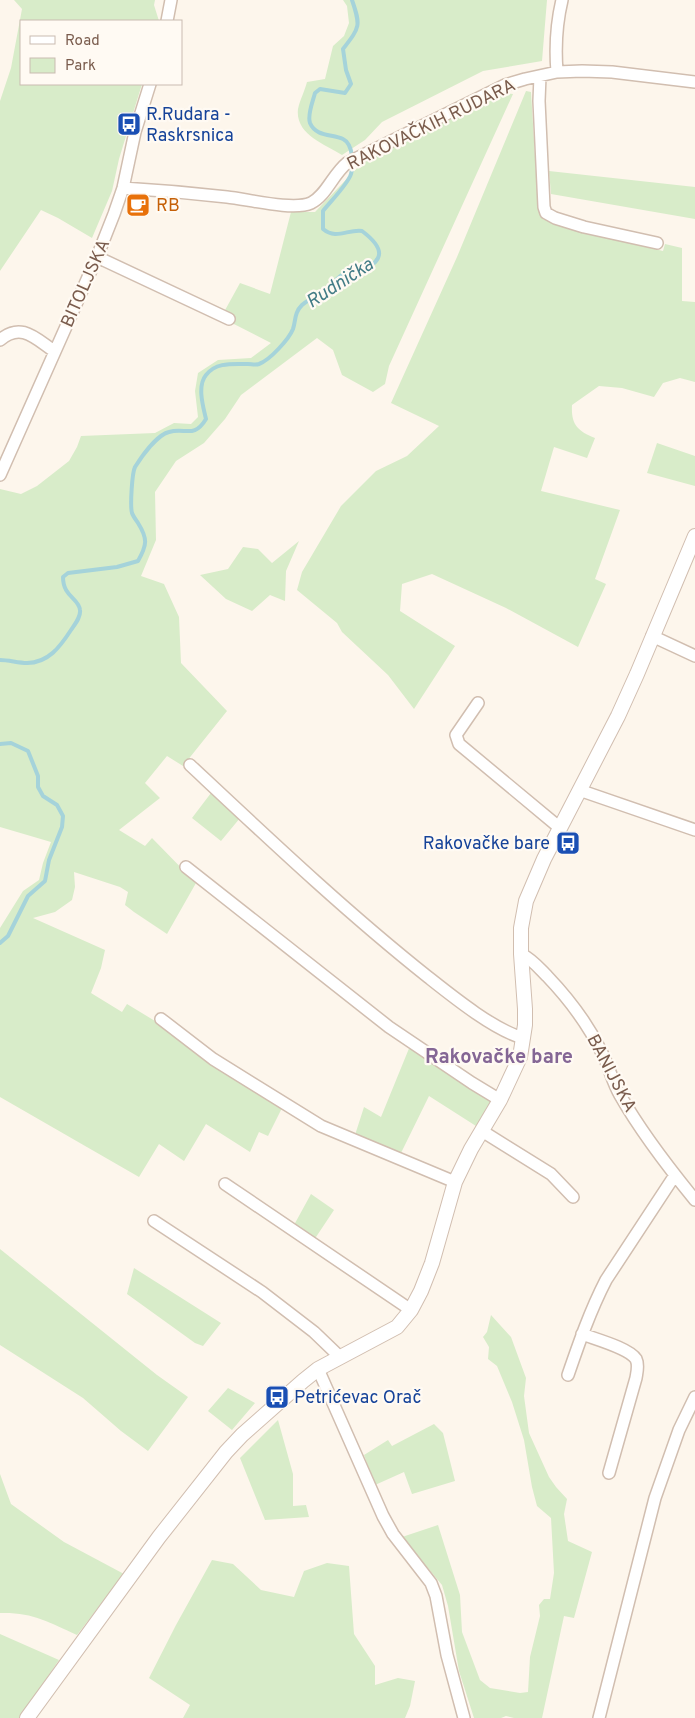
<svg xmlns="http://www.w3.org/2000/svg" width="695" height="1718" viewBox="0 0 695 1718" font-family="Overpass,sans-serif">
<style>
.green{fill:#d8ecc9}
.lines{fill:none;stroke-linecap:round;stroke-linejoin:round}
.stream{stroke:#a5d3da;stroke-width:4}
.minor-casing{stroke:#d1beb0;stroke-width:14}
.tertiary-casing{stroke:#d1beb0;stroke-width:16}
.minor{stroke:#fff;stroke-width:11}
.tertiary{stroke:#fff;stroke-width:14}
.labels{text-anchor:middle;stroke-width:4.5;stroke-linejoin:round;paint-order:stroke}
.transit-label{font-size:18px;fill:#164399;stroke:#fffaf3;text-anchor:start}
.street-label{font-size:18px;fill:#7a5c4d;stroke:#fffaf3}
.food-label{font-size:18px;fill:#c56008;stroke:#fffaf3;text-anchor:start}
.water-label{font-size:19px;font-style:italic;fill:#437c86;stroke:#fffaf3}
.quarter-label{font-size:20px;font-weight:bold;fill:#846695;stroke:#fffaf3}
</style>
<rect width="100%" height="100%" fill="#fdf6ec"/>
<path class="green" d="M14,0H155L154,5L159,21H21V84H142L119,159L112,191L92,238L58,218L41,210L0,271V101L11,68L22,9Z
M343,0H547L542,61L483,71L382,122L365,140L342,155C324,144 295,134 298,109C300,100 305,90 307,82L325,79L333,46L344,36L349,23L347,6Z
M526,91L531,92L538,205L543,219L567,228L663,251L665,244L682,248V301L695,302V382L680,378L663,383L654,397L622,388L599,386L572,405C571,424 577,431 595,438L587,458L554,447L541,491L620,510L595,579L606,584L578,647L506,608L432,574L402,584L400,611L455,646L414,709L388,675L342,632L337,623L297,590L302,572L341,506L376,471L407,456L439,426L391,403L457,257Z
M503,93L513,94L389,366L385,384L373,392L342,375L333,350L317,338L241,395L225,419L204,443L176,461L155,492L156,540L141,576L164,584L179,617L181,663L227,711L183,766L167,756L145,783L160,798L119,830L145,846L152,838L196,883L167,934L134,912L125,905L128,892L120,887L74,872L75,887L72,900L55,912L33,918L105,950L101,968L91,993L122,1012L127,1004L155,1021L208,1061L282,1108L268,1136L259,1132L250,1152L206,1124L184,1161L159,1144L139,1177L0,1097V928L23,891L39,880L43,863L51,842L0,827V489L21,494L37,486L69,461L77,447L81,436L155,433L174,423L191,424L198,417L195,391L198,373L218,360L251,358L271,343L228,321L224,312L240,283L270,294L291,212H315L362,163Z
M549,171L695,187V219L551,194Z
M657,443L695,456V486L647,473Z
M299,541L286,571L285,601L270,595L252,611L226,599L200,575L228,569L243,547L258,549L272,563Z
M211,793L240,818L221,841L192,818Z
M410,1046L492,1101L476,1126L429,1096L401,1153L355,1135L364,1107L381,1117Z
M311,1194L334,1210L314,1240L294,1225Z
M0,1249L157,1375L188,1397L148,1451L121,1431L83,1398L0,1345Z
M134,1268L221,1323L203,1346L195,1343L127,1294Z
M491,1315L511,1337L526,1378L524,1396L529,1433L549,1477L556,1487L567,1499L564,1514L568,1541L592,1552L574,1618L564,1616L542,1718H514L506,1716L501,1718H474L459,1671L448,1606L442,1585L402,1537L438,1525L460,1595L462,1632L480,1680L490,1688L520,1693L528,1692L530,1657L540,1616L539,1605L544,1599H550L554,1573L551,1518L537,1506L532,1487L524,1440L512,1402L497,1366L488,1359L489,1347L483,1337L487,1332Z
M228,1388L255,1403L232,1430L208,1411Z
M278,1420L293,1474V1506L306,1505L309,1517L265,1520L240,1458Z
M434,1424L443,1433L455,1481L412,1494L404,1472L375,1485L364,1455L388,1440L392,1446Z
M0,1474L11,1504L64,1542L124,1574L77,1635C49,1622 32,1612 0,1613Z
M212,1560L233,1564L261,1590L294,1597L304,1571L327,1563L349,1566L354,1634L375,1666V1685L398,1678L415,1681L410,1706L405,1718H183L190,1705L149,1678L176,1625Z
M0,1634L59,1660L20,1718H0Z"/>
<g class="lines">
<path class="stream" d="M0,660C9,660 18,663 27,663C48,663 60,647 71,630C75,624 81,617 80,610C79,598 63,597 63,577L68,573L117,567L138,561C147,545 148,539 138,523C136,520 133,516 132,513C130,506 132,473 135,467C142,456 157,435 169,432C185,427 194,439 206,419C203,406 197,386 206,375C216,362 232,364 248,364C251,364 256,365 259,364C270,360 289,339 293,329C296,320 294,313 302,305C307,300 316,297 322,294C328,289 332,283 338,278C343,274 349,271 355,269C363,266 373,268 378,258C383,248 370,237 362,231C348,229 336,240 323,229V211C330,202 348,184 351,174C354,165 353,144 343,139C332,134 316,137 310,123C307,115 313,101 315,93L320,89L345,93L351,84L346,70L343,49C360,27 361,26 352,0
M0,744L11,743L28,751L38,776V787L43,796L57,805L63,816L62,827L49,860L45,881L28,896L8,936L0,943"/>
<g class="minor-casing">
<path id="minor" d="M167,21L171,0
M557,72C555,47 556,25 562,0
M540,76L539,101L544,207L546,213L555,218L584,227L657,243
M123,188C157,190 192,193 227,197C247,199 293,211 311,203C326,196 333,174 347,163L505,85L525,79L557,72L582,71L612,72L695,82
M97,257L229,319
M0,340C21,322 35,338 54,351
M0,475L97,257L114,214L123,188L135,132L150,84
M652,636L695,656
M478,703L456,735L459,744L560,828
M190,765C268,838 345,911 428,977C452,996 494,1030 523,1038
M579,790L695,830
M186,867L389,1027L472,1083L500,1100
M521,954C532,959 539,968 547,976C569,999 588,1024 602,1053C609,1066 612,1081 620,1095C641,1132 668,1167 695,1200
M161,1019L213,1059L321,1126L455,1182
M482,1131L551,1174L573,1197
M225,1184L411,1310
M154,1221L262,1292L314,1332L340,1357
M582,1334C595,1339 629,1348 636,1359C639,1365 637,1372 636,1378L609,1473
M318,1369L383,1516L393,1534L431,1583L436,1596L447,1655L464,1718
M568,1375C579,1343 590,1311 606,1280L675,1175
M599,1718L655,1498L679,1430L695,1397"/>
</g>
<g class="tertiary-casing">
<path id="tertiary" d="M27,1718L159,1537L226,1452L242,1435L303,1381L318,1369L397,1327L411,1310L421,1291L432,1263L455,1182L471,1149L500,1100L520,1057L525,1025V1009L521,954V928L526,901L544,859L618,716L637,674L695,536"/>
</g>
<use href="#minor" class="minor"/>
<use href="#tertiary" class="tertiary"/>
</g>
<defs>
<g id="bus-square" transform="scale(1.25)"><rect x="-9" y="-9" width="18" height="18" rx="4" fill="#1a4fb4" stroke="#fffaf3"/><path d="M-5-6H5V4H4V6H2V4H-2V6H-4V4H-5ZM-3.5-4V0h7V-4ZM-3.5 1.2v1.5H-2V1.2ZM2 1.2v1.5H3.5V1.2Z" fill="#fff"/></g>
<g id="cafe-square" transform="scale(1.25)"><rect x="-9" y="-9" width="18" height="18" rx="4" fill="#e8710a" stroke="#fffaf3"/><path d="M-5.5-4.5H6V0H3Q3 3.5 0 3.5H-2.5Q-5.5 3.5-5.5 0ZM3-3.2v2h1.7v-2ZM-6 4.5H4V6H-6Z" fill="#fff"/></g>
</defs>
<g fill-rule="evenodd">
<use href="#bus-square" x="129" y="124"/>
<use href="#cafe-square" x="138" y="205"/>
<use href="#bus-square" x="568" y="843"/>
<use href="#bus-square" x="277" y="1397"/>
</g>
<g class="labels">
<g class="transit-label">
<text x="146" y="120">R.Rudara -<tspan x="146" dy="21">Raskrsnica</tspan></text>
<text x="550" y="849" text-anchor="end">Rakovačke bare</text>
<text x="294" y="1403">Petrićevac Orač</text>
</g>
<g class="street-label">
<text transform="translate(431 124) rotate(-26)" y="6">RAKOVAČKIH RUDARA</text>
<text transform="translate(85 283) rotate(-66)" y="6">BITOLJSKA</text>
<text transform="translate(612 1073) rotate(62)" y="6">BANIJSKA</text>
</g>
<g class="food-label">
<text x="156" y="211">RB</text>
</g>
<g class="water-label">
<text transform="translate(339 282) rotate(-33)" y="7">Rudnička</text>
</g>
<g class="quarter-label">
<text x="499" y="1063">Rakovačke bare</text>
</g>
</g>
<rect x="20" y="20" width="162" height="65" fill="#fffaf3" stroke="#cabbb1"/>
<rect x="30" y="36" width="25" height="8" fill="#ffffff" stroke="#cabbb1"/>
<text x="65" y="45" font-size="15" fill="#7a5c4d">Road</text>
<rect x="30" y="58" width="25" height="15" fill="#d8ecc9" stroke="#cabbb1"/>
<text x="65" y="70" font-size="15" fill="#7a5c4d">Park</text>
</svg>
